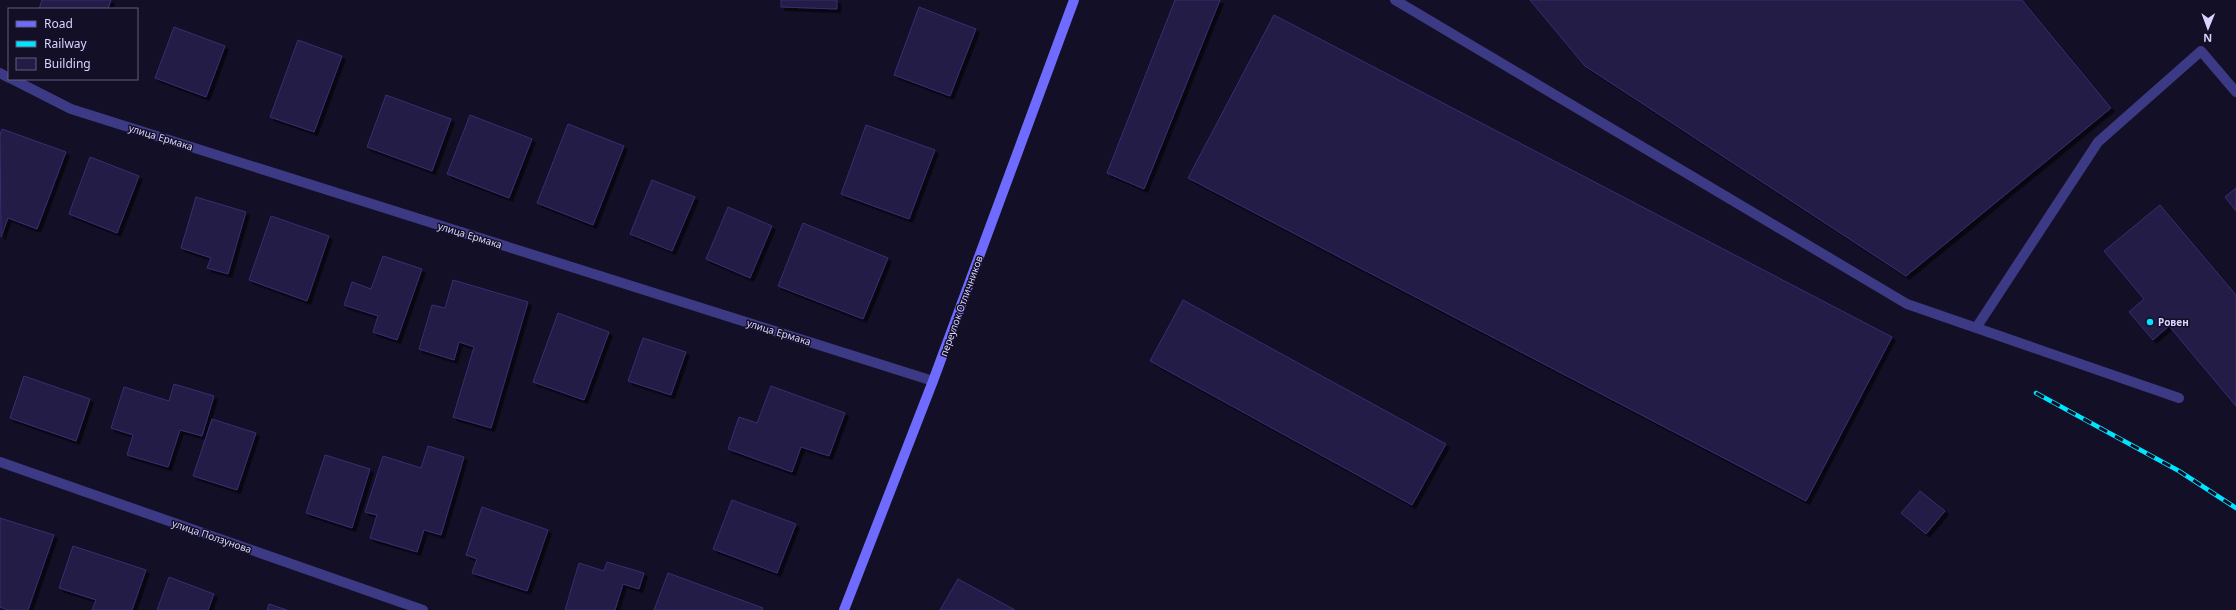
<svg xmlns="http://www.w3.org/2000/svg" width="2236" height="610" viewBox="0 0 2236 610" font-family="'Noto Sans',sans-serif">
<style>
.building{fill:#241b47;stroke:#3b2d73;filter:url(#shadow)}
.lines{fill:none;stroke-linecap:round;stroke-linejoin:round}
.service{stroke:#3d3a85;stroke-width:10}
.minor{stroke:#3d3a85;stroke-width:10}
.secondary{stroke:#6f6bff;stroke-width:10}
.rail-casing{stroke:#00e5ff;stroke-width:4.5}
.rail{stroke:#130f26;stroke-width:3;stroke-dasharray:9;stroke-linecap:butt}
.poi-dot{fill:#00e5ff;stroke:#130f26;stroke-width:1.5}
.labels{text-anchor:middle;stroke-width:3;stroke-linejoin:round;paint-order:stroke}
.street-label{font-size:10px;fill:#d9d4ff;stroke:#130f26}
.poi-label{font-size:10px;font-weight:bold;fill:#d9d4ff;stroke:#130f26;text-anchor:start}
</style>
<defs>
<filter id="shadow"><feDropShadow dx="3.5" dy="3.5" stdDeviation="0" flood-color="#0009"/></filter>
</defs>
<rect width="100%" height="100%" fill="#130f26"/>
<path class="building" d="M42,0H111L108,9H39Z
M781,0H837V9L781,7Z
M1175,0H1220L1144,189L1107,173Z
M1530,0H2022L2111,108L1906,276L1585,66Z
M919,7L976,29L950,96L894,75Z
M1274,15L1892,337L1806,501L1188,178Z
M174,27L225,46L206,97L155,78Z
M298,40L342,56L314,132L270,117Z
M386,95L451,119L432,171L367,147Z
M470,115L532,139L509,198L447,174Z
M568,124L624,146L593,225L537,203Z
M866,125L935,150L909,219L841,194Z
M2,129L66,152L37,229L8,218L1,237L0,135Z
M90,157L139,176L117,233L69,214Z
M652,180L695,197L672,251L630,234Z
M2236,188V211L2225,197Z
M196,197L246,212L228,274L207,268L211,258L181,248Z
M2160,205L2236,295V406L2169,326L2153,340L2129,312L2144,299L2104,251Z
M728,207L772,226L750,278L706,259Z
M271,216L329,236L307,301L249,280Z
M803,223L888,258L863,319L778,286Z
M383,256L422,269L397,340L373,332L378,316L344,305L352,282L371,289Z
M453,280L528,302L491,428L453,417L474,347L459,342L454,360L419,349L432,305L445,308Z
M1183,300L1446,444L1412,505L1150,361Z
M558,313L609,332L584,400L533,382Z
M643,338L686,352L671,395L628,381Z
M24,376L90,399L76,441L10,418Z
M174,384L214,396L202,436L180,430L168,467L127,455L133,435L111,428L124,387L169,401Z
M771,386L845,413L829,456L801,447L792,472L728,449L739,417L757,423Z
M212,419L256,433L237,490L193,476Z
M428,446L464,457L441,535L424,530L417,552L370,538L377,515L365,512L383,456L421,468Z
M325,455L370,469L352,528L306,513Z
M1920,491L1945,511L1926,534L1901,513Z
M732,500L796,524L777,573L713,549Z
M482,507L548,530L527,591L472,573L477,559L466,555Z
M0,518L54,535L28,610H8L0,607Z
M73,546L146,570L132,610H92L96,600L59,588Z
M607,562L644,573L639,589L623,584L615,610H565L579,563L604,571Z
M668,573L763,608L762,610H654Z
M169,577L214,594L208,610H157Z
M958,579L1015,610H940Z
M269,604L287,610H267Z"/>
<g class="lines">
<path class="service" d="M1395,0L1907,304L2179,398
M1976,328L2098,142L2201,51L2236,92"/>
<path class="minor" d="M0,73L9,78
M12,79L71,109L933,381
M0,462L423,610"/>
<path class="secondary" d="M844,610L933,381L1074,0"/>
<g class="rail-casing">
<path id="rail" d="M2036,393L2179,471L2236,508"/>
</g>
<use href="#rail" class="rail"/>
</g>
<circle class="poi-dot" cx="2150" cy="322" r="4"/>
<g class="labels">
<g class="street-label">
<text transform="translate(161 137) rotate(17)" y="4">улица Ермака</text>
<text transform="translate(470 235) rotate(17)" y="4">улица Ермака</text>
<text transform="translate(961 306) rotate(-70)" y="4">переулок Отличников</text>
<text transform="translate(779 332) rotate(17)" y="4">улица Ермака</text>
<text transform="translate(212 536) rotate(19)" y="4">улица Ползунова</text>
</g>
<g class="poi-label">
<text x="2158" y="326">Ровен</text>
</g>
</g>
<rect x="8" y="8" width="130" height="72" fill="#130f26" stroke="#625e7d"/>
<rect x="16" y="21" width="20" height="6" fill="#6f6bff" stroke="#625e7d"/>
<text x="44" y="28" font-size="12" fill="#d9d4ff">Road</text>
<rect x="16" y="41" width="20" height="6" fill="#00e5ff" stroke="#625e7d"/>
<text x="44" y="48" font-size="12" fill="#d9d4ff">Railway</text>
<rect x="16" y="58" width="20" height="12" fill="#241b47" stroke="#625e7d"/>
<text x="44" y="68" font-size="12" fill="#d9d4ff">Building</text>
<g transform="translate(2208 28) rotate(181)" stroke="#130f26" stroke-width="3" paint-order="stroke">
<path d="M0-3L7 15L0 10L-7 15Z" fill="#d9d4ff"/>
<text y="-6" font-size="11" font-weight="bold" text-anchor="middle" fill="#d9d4ff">N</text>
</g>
</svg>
